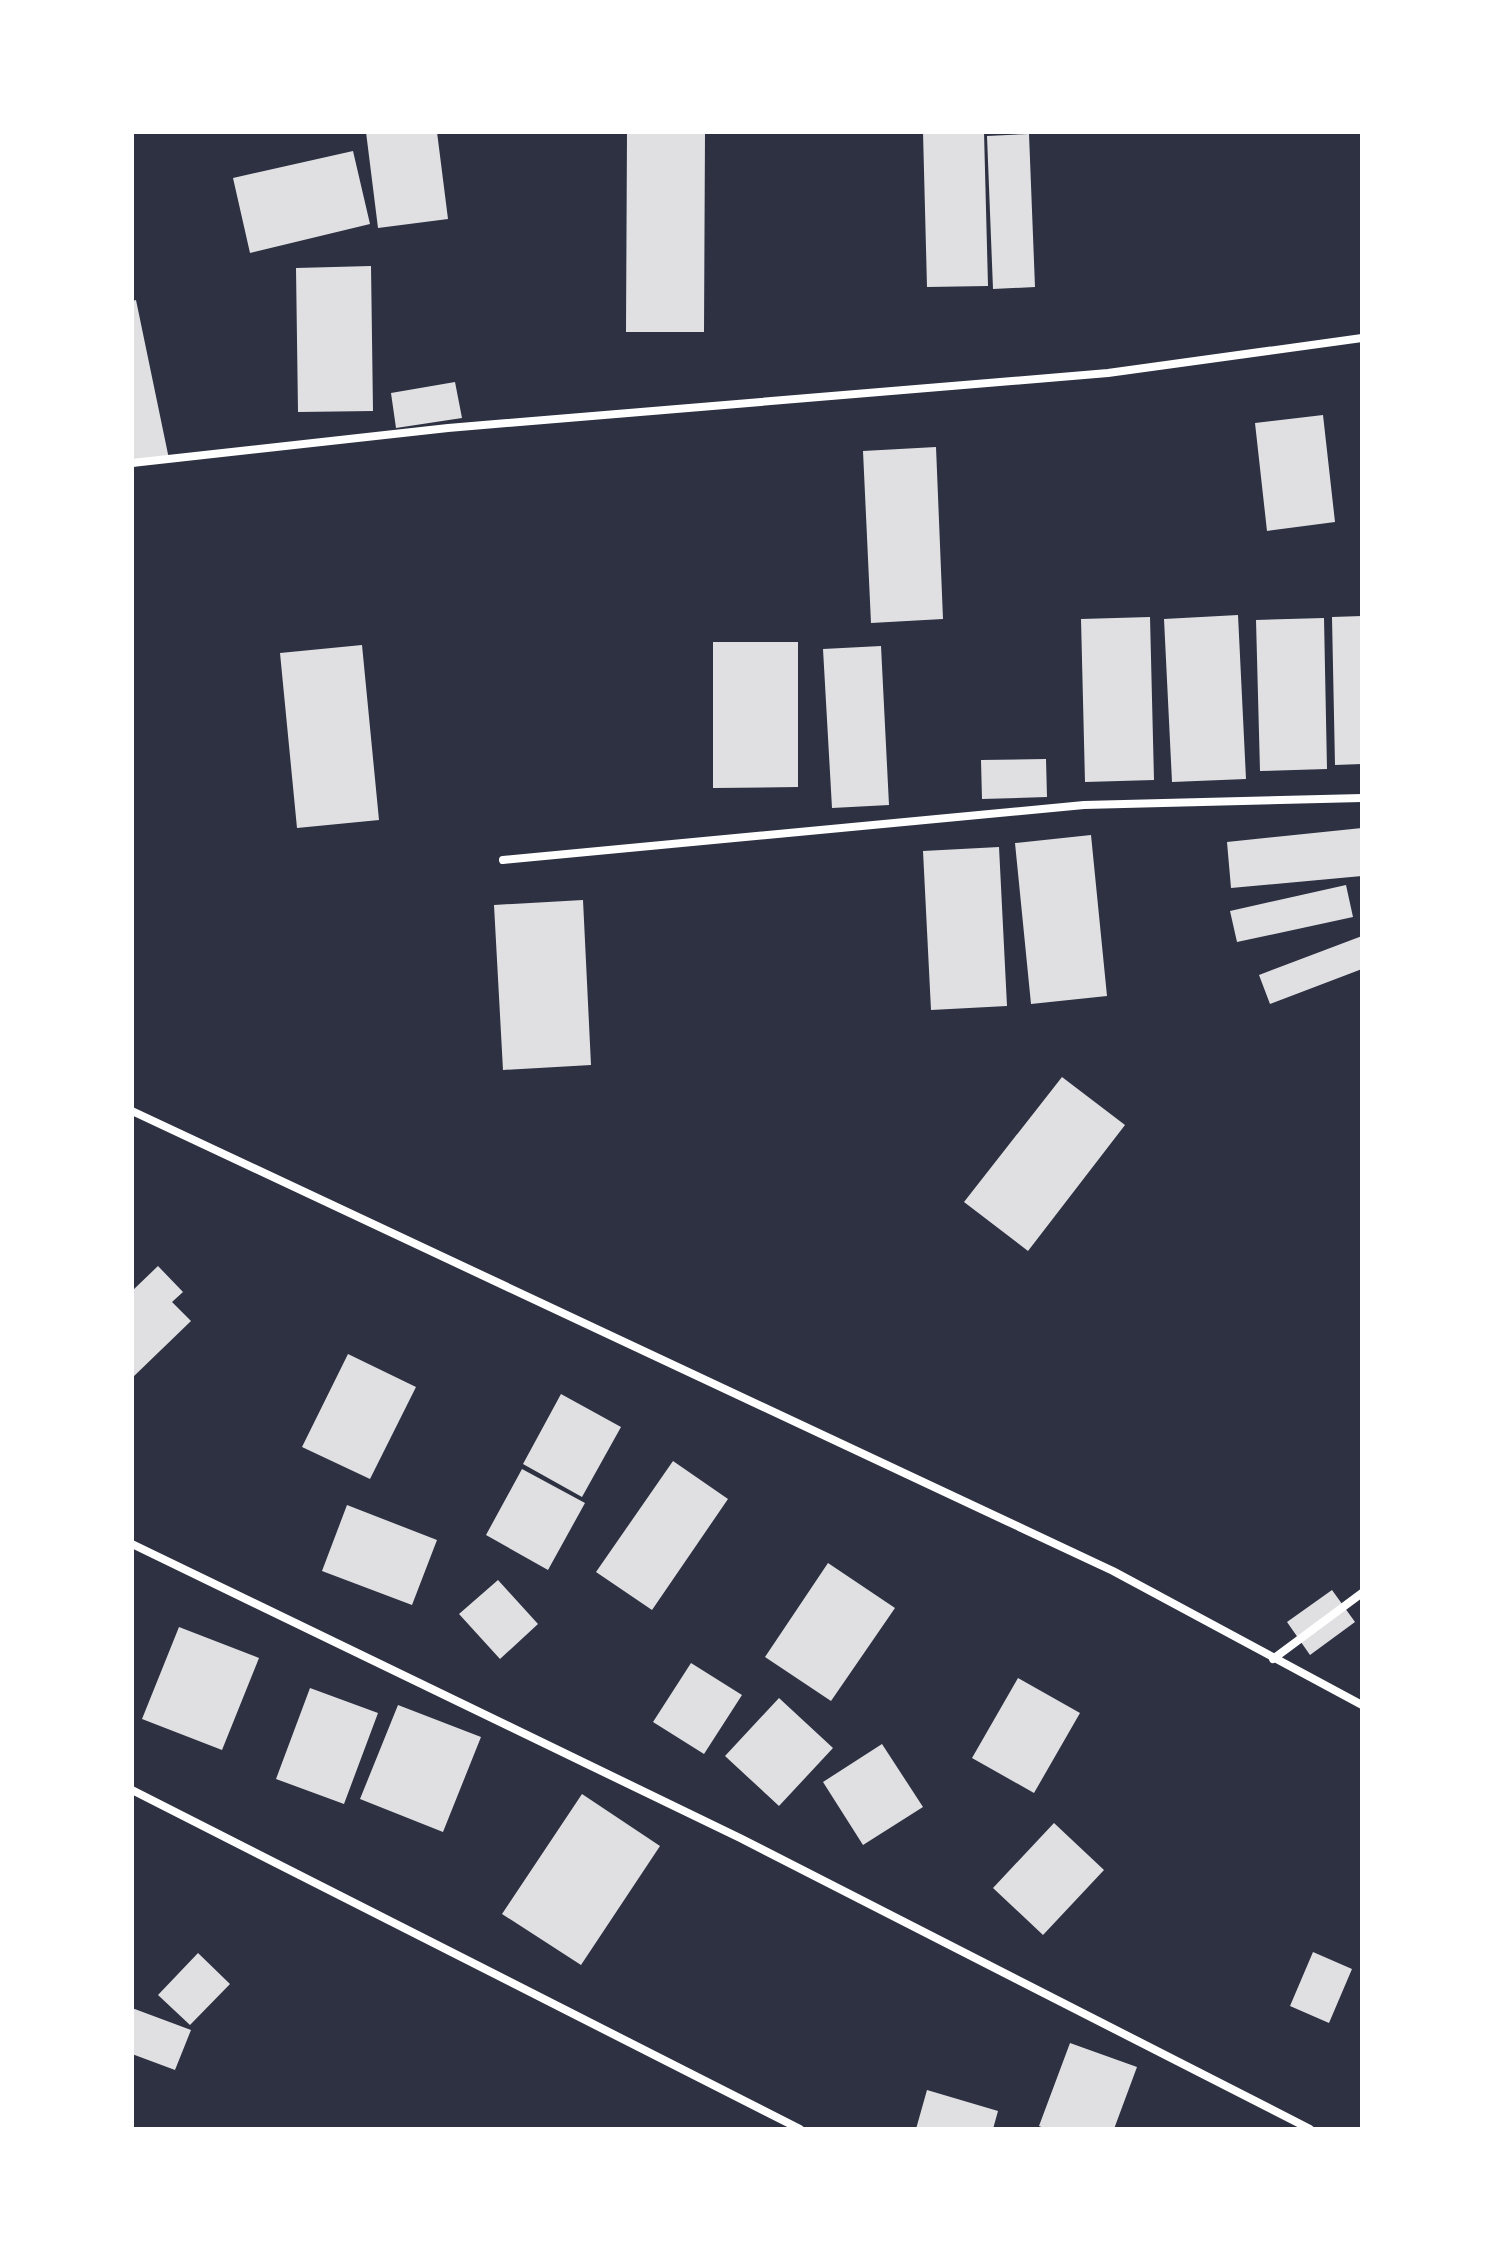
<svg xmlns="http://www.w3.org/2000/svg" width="1494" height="2261" viewBox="0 0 1494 2261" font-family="Arial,sans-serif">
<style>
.building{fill:#e0e0e3}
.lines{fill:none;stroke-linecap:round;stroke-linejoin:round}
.minor{stroke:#fff;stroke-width:8}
</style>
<rect width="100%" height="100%" fill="#2d3142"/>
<path class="building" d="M366,132H437L448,219L378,228Z
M627,132H705L704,332H626Z
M923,132H984L988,286L927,287Z
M1029,134L1035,287L993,289L987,136Z
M353,151L370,224L250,253L233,178Z
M371,266L373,411L298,412L296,268Z
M136,300L169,459L132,467V301Z
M455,382L462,418L396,428L391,393Z
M1323,415L1335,522L1267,531L1255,423Z
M936,447L943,619L871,623L863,451Z
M1238,615L1246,779L1172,782L1164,619Z
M1362,616V764L1335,765L1332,617Z
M1150,617L1154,780L1085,782L1081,619Z
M1324,618L1327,769L1260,771L1256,620Z
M713,642H798V787L713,788Z
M362,645L379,820L297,828L280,653Z
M881,646L889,805L832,808L823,649Z
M1046,759L1047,797L982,799L981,760Z
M1362,828V876L1231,888L1227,842Z
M1091,835L1107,996L1031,1004L1015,843Z
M999,847L1007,1006L931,1010L923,851Z
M1346,885L1353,917L1237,942L1230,911Z
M583,900L591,1065L503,1070L494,905Z
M1362,936V969L1270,1004L1259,975Z
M1062,1077L1125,1125L1028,1251L964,1202Z
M158,1266L183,1292L172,1302L191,1321L132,1378V1291Z
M348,1354L416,1387L370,1479L302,1447Z
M561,1394L621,1427L582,1497L523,1464Z
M673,1461L728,1499L652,1610L596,1572Z
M522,1469L585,1503L548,1570L486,1535Z
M347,1505L437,1540L412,1605L322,1571Z
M828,1563L895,1608L831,1701L765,1657Z
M498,1580L538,1624L500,1659L459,1614Z
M1332,1590L1355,1622L1310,1655L1287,1622Z
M179,1627L259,1658L222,1750L142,1719Z
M691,1663L742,1695L704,1754L653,1722Z
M1018,1678L1080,1713L1034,1793L972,1758Z
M310,1688L378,1713L344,1804L276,1779Z
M779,1698L833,1748L779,1806L725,1756Z
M398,1705L481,1737L443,1832L360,1799Z
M882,1744L923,1807L863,1845L823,1782Z
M582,1794L660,1846L581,1965L502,1914Z
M1054,1823L1104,1870L1043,1935L993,1888Z
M1313,1952L1352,1969L1329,2023L1290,2006Z
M198,1953L230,1984L190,2025L158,1995Z
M132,2008L191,2030L175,2070L132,2054Z
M1070,2043L1137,2067L1114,2129H1046L1039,2126Z
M927,2090L998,2111L993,2129H916Z"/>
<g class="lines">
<path class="minor" d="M132,463L448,428L1108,373L1362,338
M503,860L1084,805L1362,798
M132,1111L1113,1571L1362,1705
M132,1544L740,1838L1310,2129
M1273,1659L1362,1593
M132,1790L800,2129"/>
</g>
<rect width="1494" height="2261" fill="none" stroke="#ffffff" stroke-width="268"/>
</svg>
